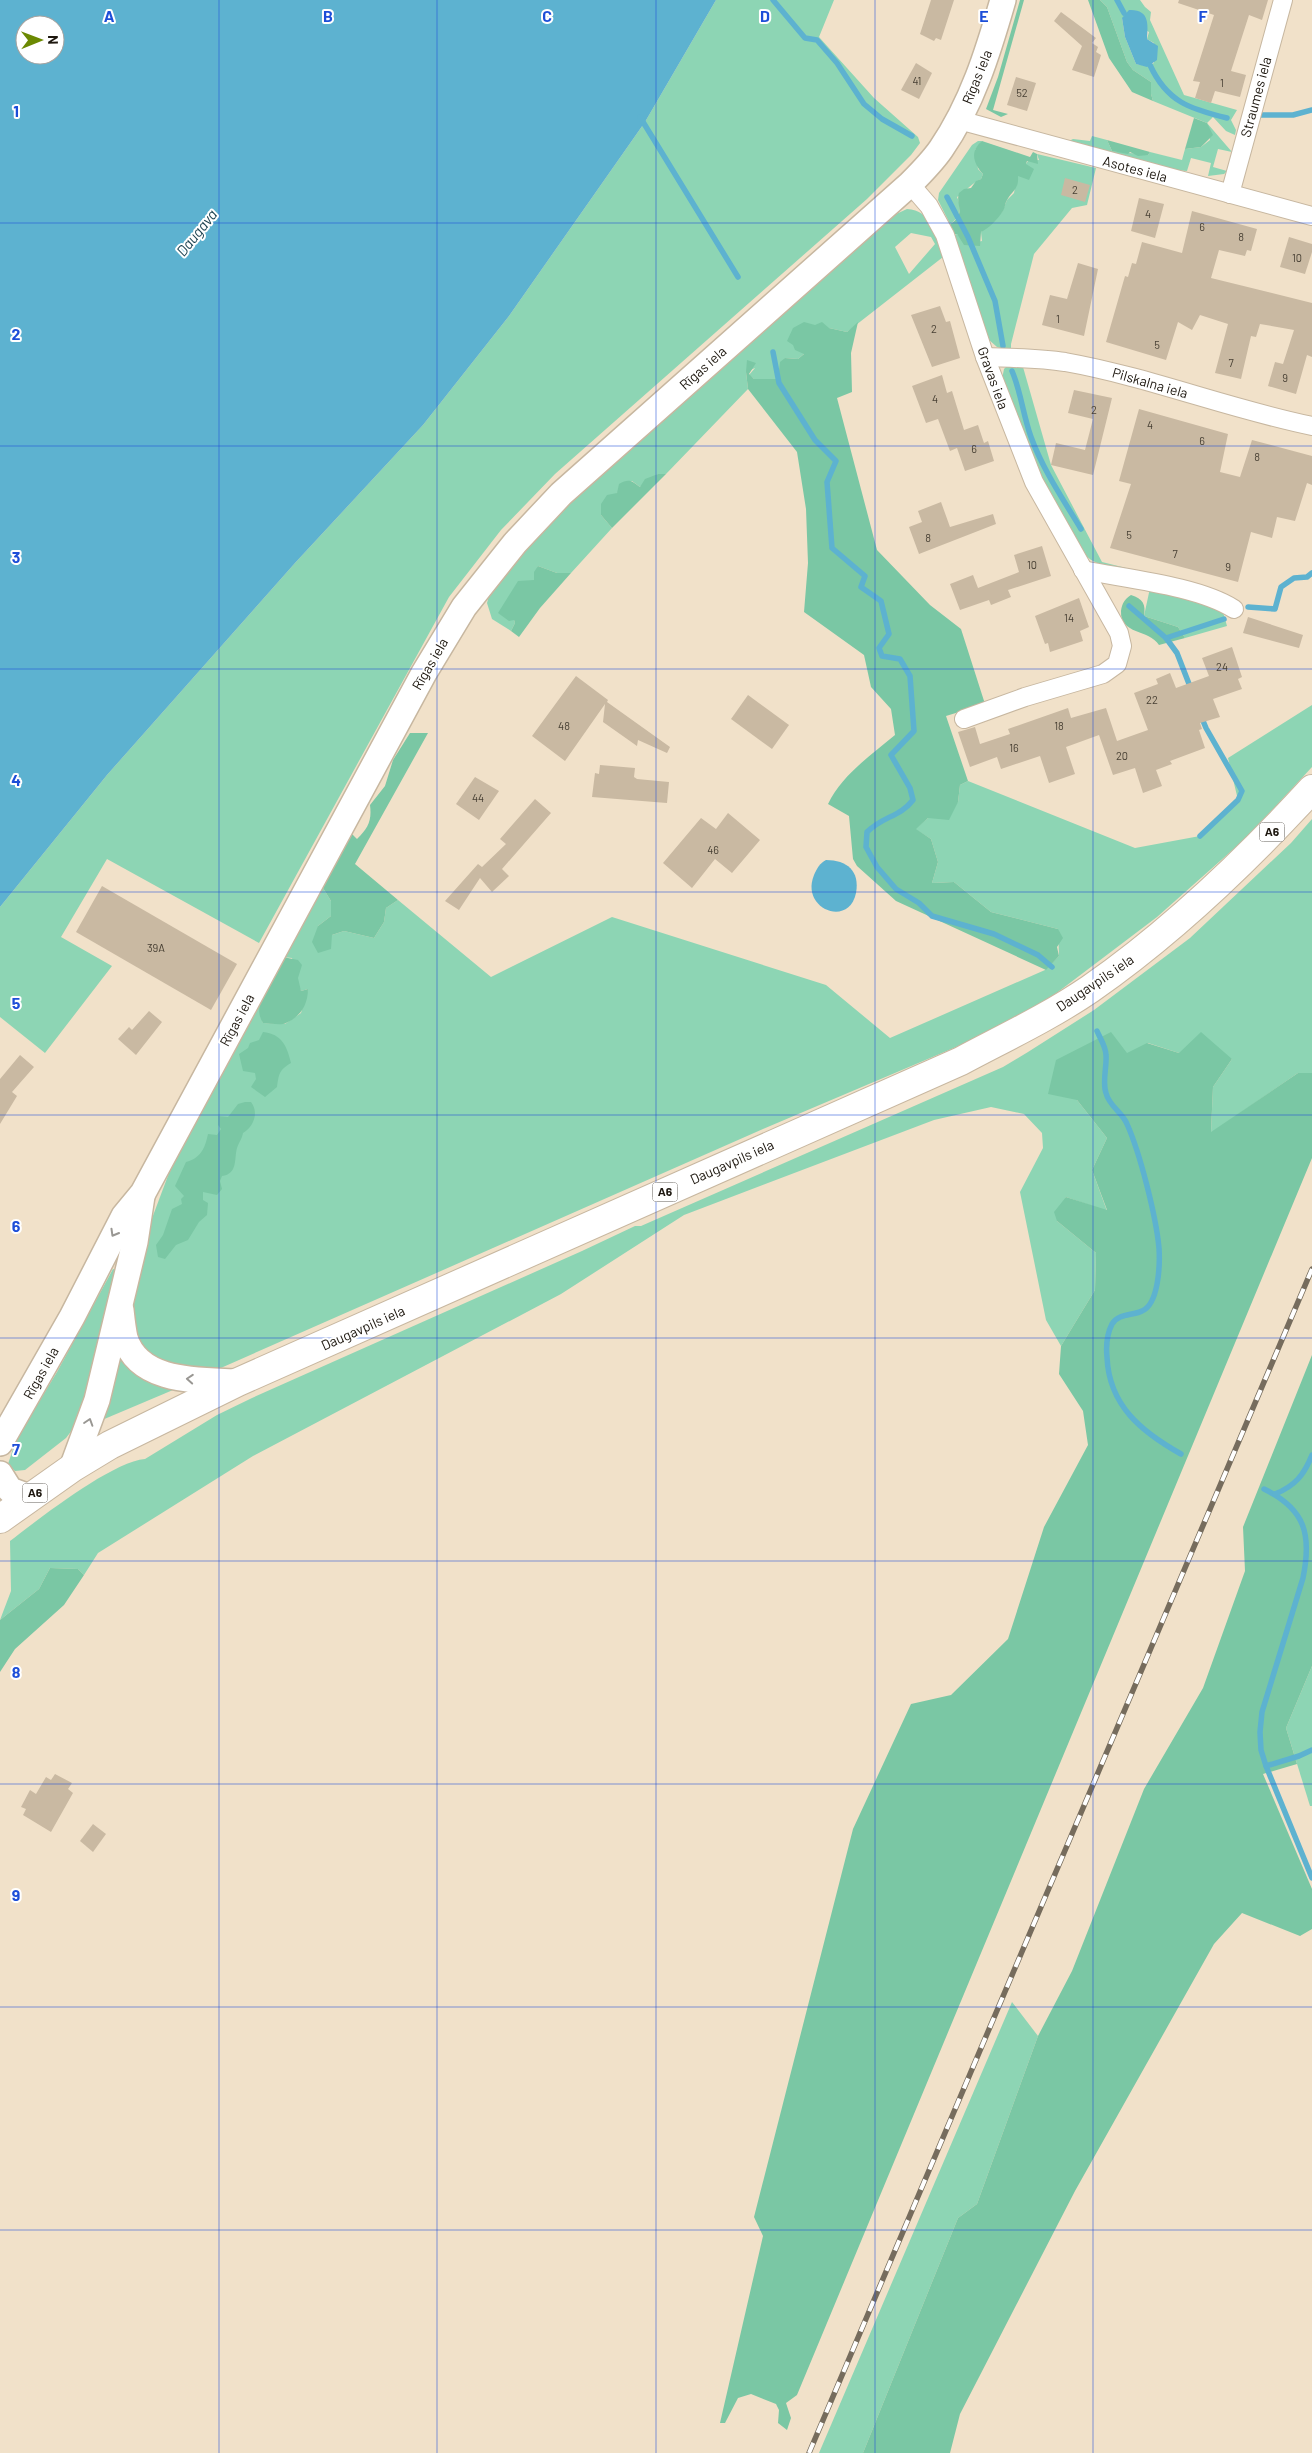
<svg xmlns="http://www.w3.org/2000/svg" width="1312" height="2453" font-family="Barlow,sans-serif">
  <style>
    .green { fill: #8dd5b4; fill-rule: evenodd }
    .forest { fill: #7ac7a4 }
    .water { fill: #5db2d0; fill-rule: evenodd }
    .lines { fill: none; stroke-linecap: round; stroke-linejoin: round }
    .stream { stroke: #5db2d0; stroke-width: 5.5 }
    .building { fill: #c9b9a2 }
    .street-casing { stroke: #c7b7a0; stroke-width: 20 }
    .secondary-casing { stroke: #c7b7a0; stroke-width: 28 }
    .highway-casing { stroke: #c7b7a0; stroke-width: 30 }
    .street { stroke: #fff; stroke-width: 18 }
    .secondary { stroke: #fff; stroke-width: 25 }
    .highway { stroke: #fff; stroke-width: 28 }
    .rail-casing { stroke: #766c5d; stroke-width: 5.5 }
    .rail { stroke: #fff; stroke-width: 4; stroke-dasharray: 11; stroke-linecap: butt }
    .oneway { stroke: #999793 }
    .grid { fill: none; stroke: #1d4ed8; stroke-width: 1; stroke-opacity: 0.55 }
    .labels { text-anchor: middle; stroke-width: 4; stroke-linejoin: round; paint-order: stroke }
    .number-label { font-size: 11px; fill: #484034 }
    .shield { fill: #fff; stroke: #615d57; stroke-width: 1 }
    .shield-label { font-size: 12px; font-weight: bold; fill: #1d170f }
    .street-label { font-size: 14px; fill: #1d170f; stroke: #fff }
    .water-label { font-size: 15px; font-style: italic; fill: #1d4351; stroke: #fff }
    .grid-label { font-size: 16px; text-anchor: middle; font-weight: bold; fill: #1d4ed8; stroke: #fff; stroke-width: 4; stroke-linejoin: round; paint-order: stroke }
  </style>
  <rect width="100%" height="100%" fill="#f1e1c9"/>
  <g class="green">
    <polygon points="716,0 834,0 819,37 874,98 918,137 920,143 911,155 867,199 555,474 501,530 449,597 259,943 107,859 61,937 112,966 45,1053 0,1017 0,907 107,775 295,563 423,425 509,316 645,122"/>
    <path d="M1100,0h40l5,7 6,5 -1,8 34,75 53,15 -6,10 5,10 -1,5 -9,-4 -13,-14 -6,6 25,29 -14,-3 -5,18 14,4 -3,3 -16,2 3,-13 -20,-5 -4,13 -13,-1 -105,-29 4,-2 17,2 2,-5 15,4 5,11 36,4 2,-3 32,8 3,-11 16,-2 9,-7 -3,-17 -54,-22 -2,-7v-12l-18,-12 -6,-8 -20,-55zM1122,18l27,14 -2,7 7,4v20l-7,3 -11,-2 -11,-27z"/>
    <path d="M978,141h4l-7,9 3,19 5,5 -2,5c-8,3 -16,13 -24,18 5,10 3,21 -7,27l-12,-24 1,-7 33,-48z"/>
    <polygon points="1037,154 1096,168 1087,205 1072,208 1034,254 1011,344 1011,351 997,347 988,339 950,236 957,234 968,244 982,241 981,232 1002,212 1007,200 1014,193 1017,176 1028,161 1039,160"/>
    <path d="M907,209c25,1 30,28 36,48l-96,75 -18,-4 -35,17 11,8 -7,6 -13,-1 -7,21h-24l-5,-4 6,-7 -9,4 2,17 -82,85h-8l-18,13 -8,-6 -15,12 -16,22 11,13 -41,45h-14l-19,-7 -4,14 -20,40 1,3 -4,8 -19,-12 -5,-16 2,-7 26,-37 69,-71 310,-273zM911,233l20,4 4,7 -26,30 -14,-27z"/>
    <path d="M1008,365l15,2 28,98 51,97 32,8 -1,2c-13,-3 -28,-4 -40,-11 -36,-21 -76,-141 -91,-182l2,-10z"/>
    <polygon points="1150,588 1201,599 1223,612 1227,626 1185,638 1178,627 1144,616"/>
    <path d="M1312,705v62l-66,71 -89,79 -107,81 -68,38 -219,93 -549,242 -65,-11 -20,-42 16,-81 33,-88 80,-146 5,20 22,1 16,-11 7,-24 -7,2c-5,-9 -6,-23 -9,-33l-9,-1 40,-74v5l8,13v15l-13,10 14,9 12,-4 30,7 10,-16 2,-14 12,-8 93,77 121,-60 214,68 64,53 155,-68 14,-14 -1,-27 -67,-17 -37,-30 -22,1 6,-21 -7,-23 -16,-10 13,-11 30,-16 2,-17 8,-4 167,67 65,-12 38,-36 -10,-42z"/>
    <path d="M1312,819v254h-14l-87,60 2,-46 19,-28 -53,-6 -31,-10 -71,57 30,38 -15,32 15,41 -41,-14 -9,24 39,32 -1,37 -34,56 -15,-26 -26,-128 23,-44 -1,-15 -18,-19 -33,-7 -57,13 -250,95 -123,79 -308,162 -155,97 -14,22 -6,-6 -28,-1 -11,21 -39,31 11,-29 -1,-50c29,-22 101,-79 135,-82l72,-44 35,-17 330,-147 53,-25h6l362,-159 25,-15 66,-42 96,-72 101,-95z"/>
    <polygon points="113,1269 117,1270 90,1386 79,1421 66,1438 25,1470 15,1471 8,1464 16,1440 57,1372"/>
    <polygon points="120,1347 176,1386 173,1390 102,1420"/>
    <polygon points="1312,1666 1312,1806 1310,1806 1286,1728"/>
    <polygon points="1012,2002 1038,2036 977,2204 958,2218 863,2453 819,2453"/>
  </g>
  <g class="forest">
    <polygon points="1020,0 1024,0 993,110 1008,114 1001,117 986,109 998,77"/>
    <polygon points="1088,0 1100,0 1107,7 1127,62 1133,70 1151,82 1151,94 1153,101 1132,92 1109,58"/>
    <polygon points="1194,118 1207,123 1213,135 1201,147 1185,149"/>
    <polygon points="1107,140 1150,152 1148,155 1138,156 1130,152 1128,154 1112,151"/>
    <path d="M982,141l48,16 3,-5 4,2 1,10 -11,-3 -1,3 8,5 -5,11 -11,-4c1,13 -5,14 -11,24 -2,3 -2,8 -4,11 -5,8 -15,18 -22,21l-1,14 -16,-1 -7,-11h-3l-4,-10c17,-10 5,-20 9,-31l5,-4 7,-1 5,-7 5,-2 2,-5c-9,-10 -14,-22 -1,-33z"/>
    <path d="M804,322l11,3 7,-3 7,6 18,4 11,-10 -7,31 1,39 -15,6 40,152 53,55 31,24 24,75 -39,12 22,65 -8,4 -2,17 -9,18 -21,-2 -12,11 15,10 7,23 -6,21 22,-1 37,30 67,17 5,9 -6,9 2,9 -13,14 -150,-69 -39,-35 -4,-7 -4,-43 -21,-12c14,-29 43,-49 67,-69l-4,-26 -20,-22 -7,-32 -60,-43 4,-49 -2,-54 -9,-57 -49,-63 -2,-17 1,-12 9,3 -7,11 5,5h24l2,-17 5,-4 13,1 6,-5 -9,-4 -2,-5 -6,-4 6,-13z"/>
    <path d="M658,474h8l-54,54 -11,-13v-11l6,-9 10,-2 2,-9c10,-6 13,-3 21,3l5,-8z"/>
    <polygon points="538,566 557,573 571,573 540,608 519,637 511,631 515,623 514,620 509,621 498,613 518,581 534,580 534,572"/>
    <path d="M1131,595c12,4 15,9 13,21l34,11 7,11 -26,7c-10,-16 -39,-10 -38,-34 1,-8 4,-12 10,-16z"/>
    <path d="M410,733h18l-73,131 43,36 -12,8 -2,14 -10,16 -30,-7 -12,4 -1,14 -13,4 -6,-11 6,-16 13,-10v-15l-8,-13v-5l28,-50 6,6c11,-11 15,-18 13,-34l15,-19 8,-26z"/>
    <path d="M283,957l15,3 4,5 -4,13 3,13 7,-2c0,16 -8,28 -22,34 -5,3 -17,0 -23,0 -13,-20 10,-47 20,-66z"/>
    <path d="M263,1032c19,2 24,14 28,31 -12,7 -12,11 -14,24l-12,10 -14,-10 5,-8 -1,-6 -12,-2 -4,-17 9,-6 2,-5 9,-3z"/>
    <polygon points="1111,1032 1127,1053 1147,1043 1179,1053 1201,1032 1232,1059 1213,1087 1211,1132 1298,1073 1312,1073 1312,1158 797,2395 786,2403 791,2418 787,2430 778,2423 779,2410 776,2404 751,2394 738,2398 725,2423 720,2423 763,2236 754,2217 853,1829 911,1704 951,1695 1008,1639 1044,1527 1088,1445 1083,1411 1059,1374 1061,1346 1095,1290 1096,1253 1057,1221 1054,1212 1066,1197 1107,1210 1092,1170 1107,1138 1077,1100 1048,1094 1056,1060"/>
    <path d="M245,1102h6c8,10 3,25 -8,31 -1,6 -4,9 -6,15 -3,11 1,26 -15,28l-2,5 2,8 -5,6 -14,-3v8l5,3 -1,12 -8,7 -11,18 -12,5 -11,14 -7,-2 -2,-12 7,-10 9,-26 10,-5 -1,-5 3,-3 -9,-10 11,-24c15,-4 19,-14 22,-28l9,1 4,-6 -3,-4v-9l10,1 10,-13z"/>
    <polygon points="1312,1355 1312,1666 1286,1728 1297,1764 1263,1774 1312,1889 1312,1929 1300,1936 1242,1913 1214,1944 1075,2191 960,2414 950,2453 863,2453 958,2218 977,2204 1038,2036 1072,1971 1144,1789 1203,1688 1245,1571 1243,1527"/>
    <polygon points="50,1568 78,1569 84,1575 64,1605 15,1649 0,1672 0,1620 39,1589"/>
  </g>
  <g class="water">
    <path d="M0,0h716l-71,122 -136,194 -86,109 -128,138 -188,212 -107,132zM25,25h30v30h-30z"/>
    <path d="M1129,10c21,-1 19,15 18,29l11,7 -1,14 -10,7 -11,-3 -11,-27 -3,-19z"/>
    <path d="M826,860c21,0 34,11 30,33 -7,35 -56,16 -42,-18 3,-7 6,-12 12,-15z"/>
  </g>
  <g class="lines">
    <g class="stream">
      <polyline points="773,0 805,38 817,40 837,63 864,104 882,119 912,136"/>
      <polyline points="1117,0 1124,13"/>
      <path d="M1150,65c17,37 40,44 77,53"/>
      <polyline points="1259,115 1293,115 1312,110"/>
      <polyline points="640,117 738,277"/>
      <polyline points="947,197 968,237 995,301 1003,346"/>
      <path d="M773,352l6,31 36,57 21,21 -9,21 5,66 33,28 -4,11 20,14 8,33 -10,14 3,8 18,3 10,17 4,55 -23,24 19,33 3,12c-13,17 -30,16 -46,32l-1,15 11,20 19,22 23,14 13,13 62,18 44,21 14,12"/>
      <path d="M1012,371c9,21 11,44 19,66 12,33 32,62 50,92"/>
      <polyline points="1129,606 1166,638 1224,619"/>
      <polyline points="1248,607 1275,609 1281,587 1294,578 1307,577 1312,573"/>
      <polyline points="1166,638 1177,653 1191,689"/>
      <polyline points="1200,836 1238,800 1242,791 1206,728 1201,716"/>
      <path d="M1097,1031c3,7 9,16 9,24 1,12 -4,27 0,38 3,13 16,19 21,31 13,29 29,92 32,124 1,16 0,56 -17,63 -10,5 -23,2 -30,13 -5,10 -6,23 -5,33 2,49 35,75 74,97"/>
      <path d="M1264,1489c41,20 48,45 39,89l-41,134 -2,20 1,18 5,16 46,112"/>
      <path d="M1275,1494c20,-8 29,-19 37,-39"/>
      <polyline points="1266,1766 1299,1756 1312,1750"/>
    </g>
  </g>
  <g class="building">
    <polygon points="931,0 954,0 941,40 936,38 934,41 920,34"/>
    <polygon points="1179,0 1268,0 1262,20 1249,15 1231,71 1246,75 1240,97 1215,91 1211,103 1195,98 1200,82 1193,81 1214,15 1178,3"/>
    <polygon points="1061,12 1096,38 1092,43 1098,47 1096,52 1101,55 1094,77 1072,70 1082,46 1054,21"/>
    <polygon points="916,63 932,73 919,99 901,90"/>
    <polygon points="1016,77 1036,83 1027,111 1007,105"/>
    <polygon points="1065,178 1090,185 1085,202 1061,195"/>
    <polygon points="1139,198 1164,204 1155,238 1131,231"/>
    <polygon points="1192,211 1257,229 1251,251 1247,250 1245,256 1219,250 1211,278 1312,303 1312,357 1307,355 1296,394 1268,386 1275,362 1283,364 1294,330 1260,324 1256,337 1251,336 1241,379 1215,373 1228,324 1200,315 1192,330 1178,322 1166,360 1106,342 1125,276 1128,277 1132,263 1136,264 1142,242 1182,253"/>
    <polygon points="1289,237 1312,244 1312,252 1305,274 1280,267"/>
    <polygon points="1078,263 1098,269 1084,336 1042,325 1050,295 1067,299"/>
    <polygon points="940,306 946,322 950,321 960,358 932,367 911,315"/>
    <polygon points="942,375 947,393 952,391 964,430 978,425 984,443 988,441 994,461 965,471 957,448 950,451 938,419 926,423 912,386"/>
    <polygon points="1074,390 1112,398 1093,475 1051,465 1056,443 1085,450 1093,419 1068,413"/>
    <polygon points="1139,409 1228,434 1220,472 1240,477 1252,440 1312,456 1312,485 1307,483 1295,521 1277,517 1272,538 1251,532 1238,582 1110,548 1131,484 1119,481"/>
    <polygon points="941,502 950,527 993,514 996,524 919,554 909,527 922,522 918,511"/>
    <polygon points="1042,546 1051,576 1008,590 1011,597 991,605 989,600 960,610 950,584 973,575 978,588 1019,572 1014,555"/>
    <polygon points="1079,598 1089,627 1080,631 1083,641 1050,652 1048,643 1045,644 1035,616"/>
    <polygon points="1248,617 1303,635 1299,648 1243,633"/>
    <polygon points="1232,647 1242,677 1238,679 1242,689 1213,699 1220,717 1200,723 1202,729 1199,730 1205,748 1170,761 1172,764 1156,770 1162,786 1143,793 1135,768 1113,775 1099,735 1066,747 1075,774 1049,783 1040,756 1001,769 997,757 970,767 958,732 975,727 980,744 1010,734 1008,729 1068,708 1071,718 1106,708 1117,741 1148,730 1134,693 1158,684 1156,679 1170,673 1176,688 1209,676 1202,658"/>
    <polygon points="576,676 608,700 607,702 670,747 667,753 638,740 637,746 603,722 605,704 565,761 532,736"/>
    <polygon points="748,695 789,725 772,749 731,719"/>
    <polygon points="600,765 635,768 634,777 637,779 669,782 667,803 592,797 595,773 599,774"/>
    <polygon points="475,777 499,791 479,820 456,804"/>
    <polygon points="535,799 551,813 502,869 509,876 492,892 480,878 459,910 445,901 478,864 482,867 506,844 500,839"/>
    <polygon points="728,813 760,840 732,873 715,859 692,888 663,863 701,818 716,829"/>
    <polygon points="102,886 237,964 211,1010 76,932"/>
    <polygon points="149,1011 162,1022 136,1055 118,1039 129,1027 132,1030"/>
    <polygon points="20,1055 34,1067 12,1092 17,1096 0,1124 0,1079"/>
    <polygon points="55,1774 72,1783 68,1789 73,1793 51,1832 23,1815 26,1809 21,1807 30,1790 36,1794 46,1777 51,1780"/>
    <polygon points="93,1824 106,1834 93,1852 80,1841"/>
  </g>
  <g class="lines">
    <defs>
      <g id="street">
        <polyline points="959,120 1312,216"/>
        <polyline points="910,184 929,206 945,235 985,357 1034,482 1119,633 1122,646 1117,664 1103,674 1025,697 964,719"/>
        <polyline points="1230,194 1283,0"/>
        <path d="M985,357c27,1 54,1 80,5 84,15 164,47 247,64"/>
        <path d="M1083,570c44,9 115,16 151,39"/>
      </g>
      <g id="secondary">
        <path d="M121,1310c1,9 2,19 4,28 14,46 76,42 113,44"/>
        <path d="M0,1443l72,-126 52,-101 19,-23 281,-520 40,-66 51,-64 46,-49 349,-310c11,-11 22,-22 31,-35 31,-45 47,-97 62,-149"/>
        <polyline points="72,1468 97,1400 135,1242 142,1196"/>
        <polyline points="0,1474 10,1490 29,1497"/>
      </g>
      <path id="highway" d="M0,1519l72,-51 38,-23 128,-63 723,-321c43,-23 88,-44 129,-72 82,-57 154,-126 222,-200"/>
    </defs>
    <use href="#street" class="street-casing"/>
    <use href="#secondary" class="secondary-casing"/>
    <use href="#highway" class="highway-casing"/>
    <use href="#street" class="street"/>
    <use href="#secondary" class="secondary"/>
    <use href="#highway" class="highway"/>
    <defs>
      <polyline id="rail" points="809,2453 1312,1269"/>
    </defs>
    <use href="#rail" class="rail-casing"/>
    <use href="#rail" class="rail"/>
  </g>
  <defs><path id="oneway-chevron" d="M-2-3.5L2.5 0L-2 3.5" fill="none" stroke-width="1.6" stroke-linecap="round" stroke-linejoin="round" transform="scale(1.25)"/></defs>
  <g class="oneway">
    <use href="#oneway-chevron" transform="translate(114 1233) rotate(120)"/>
    <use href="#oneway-chevron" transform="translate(190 1379) rotate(-176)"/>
    <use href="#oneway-chevron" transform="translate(89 1422) rotate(-72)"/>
  </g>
  <path class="grid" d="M219,0v2453M437,0v2453M656,0v2453M875,0v2453M1093,0v2453M0,223h1312M0,446h1312M0,669h1312M0,892h1312M0,1115h1312M0,1338h1312M0,1561h1312M0,1784h1312M0,2007h1312M0,2230h1312"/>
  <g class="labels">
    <g class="number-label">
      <text x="917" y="85">41</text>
      <text x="1222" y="87">1</text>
      <text x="1022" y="97">52</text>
      <text x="1075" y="194">2</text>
      <text x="1148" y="218">4</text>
      <text x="1202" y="231">6</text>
      <text x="1241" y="241">8</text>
      <text x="1297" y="262">10</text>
      <text x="1058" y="323">1</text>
      <text x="934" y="333">2</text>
      <text x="1157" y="349">5</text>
      <text x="1231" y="367">7</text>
      <text x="1285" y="382">9</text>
      <text x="935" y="403">4</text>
      <text x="1094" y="414">2</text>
      <text x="1150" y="429">4</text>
      <text x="1202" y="445">6</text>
      <text x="974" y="453">6</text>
      <text x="1257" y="461">8</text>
      <text x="1129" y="539">5</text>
      <text x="928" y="542">8</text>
      <text x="1175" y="558">7</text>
      <text x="1032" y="569">10</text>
      <text x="1228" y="571">9</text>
      <text x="1069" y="622">14</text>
      <text x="1222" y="671">24</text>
      <text x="1152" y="704">22</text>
      <text x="564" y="730">48</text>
      <text x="1059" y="730">18</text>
      <text x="1014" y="752">16</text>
      <text x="1122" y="760">20</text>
      <text x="478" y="802">44</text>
      <text x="713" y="854">46</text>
      <text x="156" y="952">39A</text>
    </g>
    <g class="shield">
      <rect x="1259.5" y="822.5" width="25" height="19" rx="4"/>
      <rect x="652.5" y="1182.5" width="25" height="19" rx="4"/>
      <rect x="22.5" y="1483.5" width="25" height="19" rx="4"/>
    </g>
    <g class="shield-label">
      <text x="1272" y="836">A6</text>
      <text x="665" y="1196">A6</text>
      <text x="35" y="1497">A6</text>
    </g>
    <g class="street-label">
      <text transform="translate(977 77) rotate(-68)" y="5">Rīgas iela</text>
      <text transform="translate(1256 97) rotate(-75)" y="5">Straumes iela</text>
      <text transform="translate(1135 169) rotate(15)" y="5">Asotes iela</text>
      <text transform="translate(703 368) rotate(-42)" y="5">Rīgas iela</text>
      <text transform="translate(993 378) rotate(70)" y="5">Gravas iela</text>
      <text transform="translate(1150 383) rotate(16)" y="5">Pilskalna iela</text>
      <text transform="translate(430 664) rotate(-60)" y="5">Rīgas iela</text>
      <text transform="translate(1095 983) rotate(-34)" y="5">Daugavpils iela</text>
      <text transform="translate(237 1020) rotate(-62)" y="5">Rīgas iela</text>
      <text transform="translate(732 1162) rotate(-24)" y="5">Daugavpils iela</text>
      <text transform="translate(363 1328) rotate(-24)" y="5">Daugavpils iela</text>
      <text transform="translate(41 1373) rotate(-61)" y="5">Rīgas iela</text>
    </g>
    <g class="water-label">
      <text transform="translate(197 233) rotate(-51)" y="5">Daugava</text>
    </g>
  </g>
  <g class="grid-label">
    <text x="109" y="22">A</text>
    <text x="328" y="22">B</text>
    <text x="547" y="22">C</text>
    <text x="765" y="22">D</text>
    <text x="984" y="22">E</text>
    <text x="1203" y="22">F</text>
    <text x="16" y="117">1</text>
    <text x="16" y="340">2</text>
    <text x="16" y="563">3</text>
    <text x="16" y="786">4</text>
    <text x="16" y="1009">5</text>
    <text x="16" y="1232">6</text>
    <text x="16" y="1455">7</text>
    <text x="16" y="1678">8</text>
    <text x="16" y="1901">9</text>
  </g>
  <g transform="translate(40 40) rotate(89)"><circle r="24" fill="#ffffff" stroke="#a5a29f"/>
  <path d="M0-4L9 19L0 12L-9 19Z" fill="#6b8902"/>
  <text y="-8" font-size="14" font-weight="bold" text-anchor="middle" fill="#1d170f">N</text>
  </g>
</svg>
